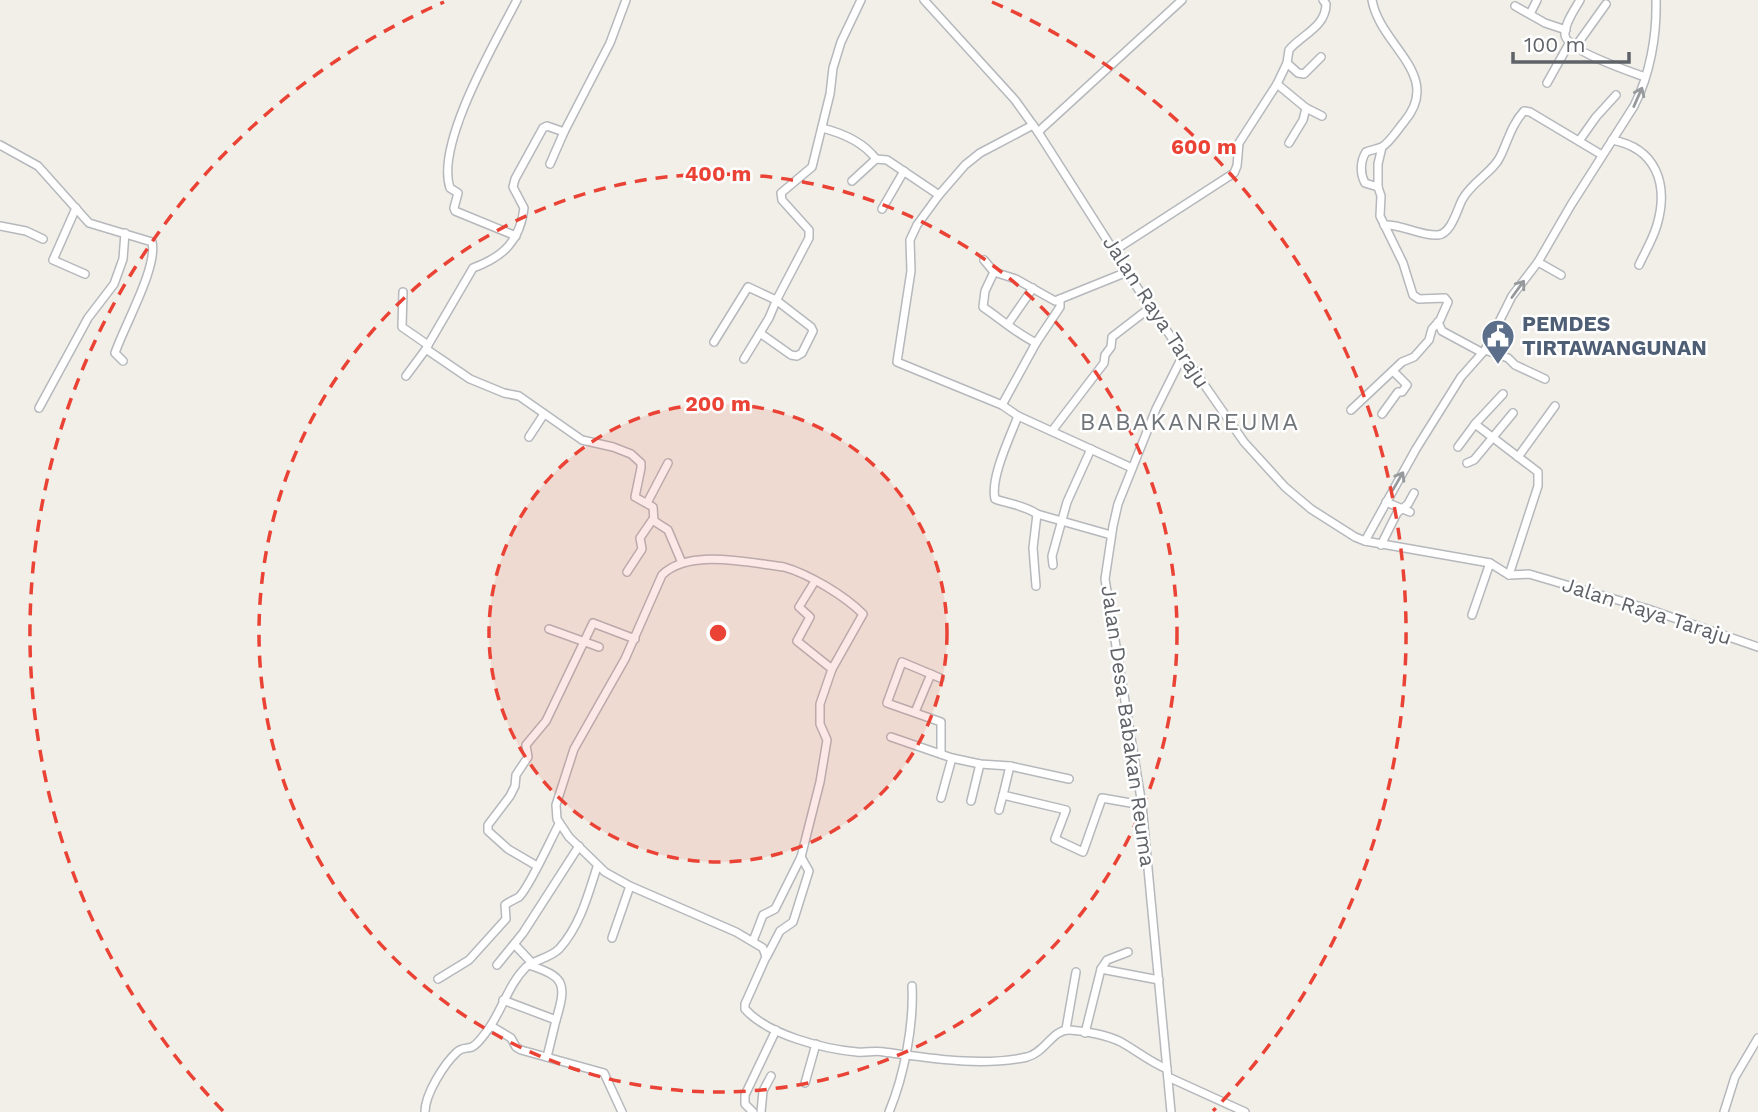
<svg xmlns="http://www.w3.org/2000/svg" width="1758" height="1112" font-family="'Work Sans',sans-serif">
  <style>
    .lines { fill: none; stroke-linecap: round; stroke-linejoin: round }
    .street-casing { stroke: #b5b8bc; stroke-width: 10 }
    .street { stroke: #fff; stroke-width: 7 }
    .oneway { stroke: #979a9d }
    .ring { fill: none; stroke: #ea4335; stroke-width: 3.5; stroke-dasharray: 12 9 }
    .labels { text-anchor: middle; stroke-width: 5; stroke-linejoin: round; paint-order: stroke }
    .street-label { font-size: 21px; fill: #5f6368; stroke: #fff }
    .service-label { font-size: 21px; font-weight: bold; fill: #4e5e75; stroke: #fff; text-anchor: start }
    .quarter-label { font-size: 24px; letter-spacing: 2px; fill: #70757a; stroke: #fff }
    .centre { fill: #ea4335; stroke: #fff; stroke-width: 3.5 }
    .ring-label { font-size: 21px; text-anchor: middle; font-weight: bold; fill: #ea4335; stroke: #fff; stroke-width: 5; stroke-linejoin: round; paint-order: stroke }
  </style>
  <rect width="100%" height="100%" fill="#f1efe8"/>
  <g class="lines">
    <defs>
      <g id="street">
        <polyline points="924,0 1015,100 1038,132 1142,295 1244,442 1285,487 1311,509 1355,537 1365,541 1490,563 1509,575 1529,574 1648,609 1758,647"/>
        <path d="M1580,0c-5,9 -16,24 -15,35 1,15 66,37 80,42"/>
        <polyline points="1515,6 1545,23 1566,30"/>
        <polyline points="1530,14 1537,0"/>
        <polyline points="1576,46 1606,4"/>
        <polyline points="1287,63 1298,73 1304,74 1321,57"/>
        <polyline points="1547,83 1570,42"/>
        <polyline points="1277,84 1306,108 1322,116"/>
        <polyline points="1033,125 980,153 965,165 939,195 917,225 910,240 911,271 897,362 1002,405 1018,416 1132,468"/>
        <path d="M822,128c20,5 42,15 54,31"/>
        <polyline points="1038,132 1182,0"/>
        <path d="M1612,140c44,8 57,44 45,85 -4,14 -12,27 -18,40"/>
        <polyline points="1579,141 1596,117 1616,95"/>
        <polyline points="1289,143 1303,120 1306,108"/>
        <path d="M0,145l38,21 51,57 63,19c6,25 -28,84 -37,111l8,8"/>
        <polyline points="550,164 564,132"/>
        <polyline points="852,181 876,159 887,160 939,195"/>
        <polyline points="1378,187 1378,164 1382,147"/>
        <polyline points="76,208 53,260 85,274"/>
        <polyline points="882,209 904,171"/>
        <path d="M1384,225c19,-1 35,11 54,10 13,-1 19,-25 24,-35 10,-19 32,-28 39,-45 7,-15 11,-31 23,-44l6,1 72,43"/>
        <polyline points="0,226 26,231 43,239"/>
        <path d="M516,236l-61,-25 -1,-3 4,-15 -8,-5c-15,-44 46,-147 67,-188"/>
        <path d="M1115,250l119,-77 3,-7 2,-23 38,-59 10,-21 2,-13c12,-15 37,-23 37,-46l-3,-4"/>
        <polyline points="984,260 994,272 1016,279 1055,301 1127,272"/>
        <polyline points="1538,262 1561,275"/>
        <path d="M994,272l-9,19 -2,16c19,13 33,26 53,36"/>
        <path d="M403,292l-1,35 26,18 45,-77c30,-11 47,-27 51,-60l-11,-21 2,-8 28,-51 4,-2 17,6 46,-89 16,-43"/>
        <polyline points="1438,322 1442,331 1481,352"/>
        <polyline points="1008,324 1033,288"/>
        <polyline points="714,342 748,287 776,300 811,327 813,331 802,353 797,356 791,355 760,333"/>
        <polyline points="428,345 426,349 470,379 504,393 519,396 582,440 613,447 631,454 641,463 641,468 635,497 653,507 654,521 668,530 682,563"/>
        <polyline points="1485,350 1508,358 1515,365 1545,379"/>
        <polyline points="744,359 769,318 777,299 809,238 809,230 782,200 781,193 812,167 830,94 833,68 841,42 861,0"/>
        <polyline points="406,376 426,349"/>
        <polyline points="1503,394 1475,424 1538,472 1538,486 1509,575"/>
        <polyline points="1002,405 1036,343 1060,307 1060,299"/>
        <polyline points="39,408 88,318 114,284 123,259 125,233"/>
        <path d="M1351,410l51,-48 12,-5 15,-17 3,-11 8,-9 8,-18 -3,-4 -26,1 -6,-4 -10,-32 -23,-47 1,-20 -3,-9 -13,-4c-5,-9 -5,-22 1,-31 5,-2 11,-3 16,-5 8,-5 16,-18 22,-25 40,-47 -24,-76 -32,-122"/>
        <polyline points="1382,414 1398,392 1402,392 1407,385 1393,371"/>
        <path d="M1018,416c-8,21 -28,62 -23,83 14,5 29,6 42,15"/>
        <polyline points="1052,431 1104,363 1105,355 1111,347 1112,337 1151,307"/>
        <polyline points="529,437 544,414"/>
        <polyline points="1458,447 1475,424"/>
        <polyline points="1518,457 1555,406"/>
        <polyline points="1467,463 1474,460 1513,413"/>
        <polyline points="1386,502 1410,512"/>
        <polyline points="647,503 668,463"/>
        <path d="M1365,541l51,-92 45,-72 24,-27 27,-54 26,-34 33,-57 63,-99c16,-31 23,-71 22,-106"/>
        <polyline points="1381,545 1397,513 1408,504 1414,493"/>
        <polyline points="1053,565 1052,556 1067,502 1091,449"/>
        <polyline points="627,572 642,549 640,538 653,519"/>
        <polyline points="1036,586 1033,548 1037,514 1111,535"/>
        <polyline points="1472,615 1490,563"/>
        <polyline points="549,629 599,647"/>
        <path d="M832,669l31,-55c-18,-18 -54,-40 -79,-47 -34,-4 -95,-19 -122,8l-37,84 -51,90 -18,56 1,14 12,18 36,35 25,14 106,46 27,16 3,9 -21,47v5c23,26 79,40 112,43 9,1 18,-2 27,0 46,6 97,15 143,5 19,-5 25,-28 43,-27 15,1 37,5 51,12 16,9 29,20 46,27"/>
        <polyline points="940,678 902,662 887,703 941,722 941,754"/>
        <polyline points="915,712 931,674"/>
        <polyline points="891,737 952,758 980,764 1010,766 1003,795 1066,810 1055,839 1083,852 1102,798 1142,805"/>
        <polyline points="1010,766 1069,779"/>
        <polyline points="941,798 952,758"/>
        <polyline points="971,801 980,764"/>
        <polyline points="999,810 1003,795"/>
        <polyline points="537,866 508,849 488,831 488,825 510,796 515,786 516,775 528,757 526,745 546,721 593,623 635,639"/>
        <polyline points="612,938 630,886"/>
        <polyline points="753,941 763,915 775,909 801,857 820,782 827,740 820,724 820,704 832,669 797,641 810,617 799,607 815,581"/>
        <polyline points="515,945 532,963"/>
        <polyline points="767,956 780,931 793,922 809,871 801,857"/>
        <polyline points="497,965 523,933 579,846"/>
        <polyline points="1101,969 1159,980"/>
        <path d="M438,979l31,-19 37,-41 -1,-14c5,-4 9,-5 14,-8 10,-9 32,-58 40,-73"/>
        <path d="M503,1000l53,20c11,-37 9,-43 -27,-55"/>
        <polyline points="491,1026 511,1038 516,1047 521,1050 604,1073 622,1112"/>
        <polyline points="1066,1029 1076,972"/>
        <polyline points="1085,1033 1101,969 1107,960 1128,952"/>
        <polyline points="547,1057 556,1020"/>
        <polyline points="1168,1077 1245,1112"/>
        <polyline points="805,1083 816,1044"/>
        <path d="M425,1112c0,-18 19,-48 32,-60 5,-5 10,-3 15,-5 6,-3 11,-11 15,-16 15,-20 21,-46 39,-64 10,-8 24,-9 33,-18 21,-23 29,-54 38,-82"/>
        <polyline points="753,1112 745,1104 745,1095 776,1030"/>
        <polyline points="761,1112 763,1091 771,1076"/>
        <path d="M889,1112c15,-36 25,-87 23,-126"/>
        <polyline points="1171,1112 1142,805 1105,579 1113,526 1118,504 1156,409 1183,355"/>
        <polyline points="1724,1112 1735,1077 1758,1038"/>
      </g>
    </defs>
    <use href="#street" class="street-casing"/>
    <use href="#street" class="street"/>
  </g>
  <defs><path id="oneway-shaft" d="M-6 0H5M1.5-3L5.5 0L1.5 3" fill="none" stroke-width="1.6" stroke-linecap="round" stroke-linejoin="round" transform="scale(1.75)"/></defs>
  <g class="oneway">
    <use href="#oneway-shaft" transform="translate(1638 97) rotate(-66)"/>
    <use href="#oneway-shaft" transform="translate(1518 289) rotate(-54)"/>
    <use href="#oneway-shaft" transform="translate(1398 481) rotate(-60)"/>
  </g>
  <circle cx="718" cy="633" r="229" fill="#ea4335" fill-opacity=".12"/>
  <g class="ring">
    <circle cx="718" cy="633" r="229"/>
    <circle cx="718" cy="633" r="459"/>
    <path d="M223 1111A688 688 0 0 1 444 2M992 2A688 688 0 0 1 1213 1111"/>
  </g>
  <defs>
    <symbol id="civic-pin" viewBox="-11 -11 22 30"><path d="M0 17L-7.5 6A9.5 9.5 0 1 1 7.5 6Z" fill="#5c6f8a" stroke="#fff"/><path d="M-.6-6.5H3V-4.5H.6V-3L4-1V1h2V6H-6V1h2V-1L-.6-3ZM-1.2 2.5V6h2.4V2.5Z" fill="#fff"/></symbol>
  </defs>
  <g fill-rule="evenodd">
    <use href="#civic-pin" x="1479" y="317" width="38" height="52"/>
  </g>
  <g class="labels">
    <g class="street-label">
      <text transform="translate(1156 312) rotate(57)" y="7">Jalan Raya Taraju</text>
      <text transform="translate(1647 611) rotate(18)" y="7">Jalan Raya Taraju</text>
      <text transform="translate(1128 726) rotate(82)" y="7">Jalan Desa Babakan Reuma</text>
    </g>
    <g class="service-label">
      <text x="1522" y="331">PEMDES<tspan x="1522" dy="24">TIRTAWANGUNAN</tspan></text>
    </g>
    <g class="quarter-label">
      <text x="1190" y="430">BABAKANREUMA</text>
    </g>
  </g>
  <circle cx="718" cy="633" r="10" class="centre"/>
  <g class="ring-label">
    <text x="1204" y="154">600 m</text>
    <text x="718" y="181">400 m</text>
    <text x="718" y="411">200 m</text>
  </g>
  <path d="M1513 52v10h116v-10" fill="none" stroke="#5f6368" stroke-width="3.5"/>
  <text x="1524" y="52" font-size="21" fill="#5f6368" stroke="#ffffff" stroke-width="5" paint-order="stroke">100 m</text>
</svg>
